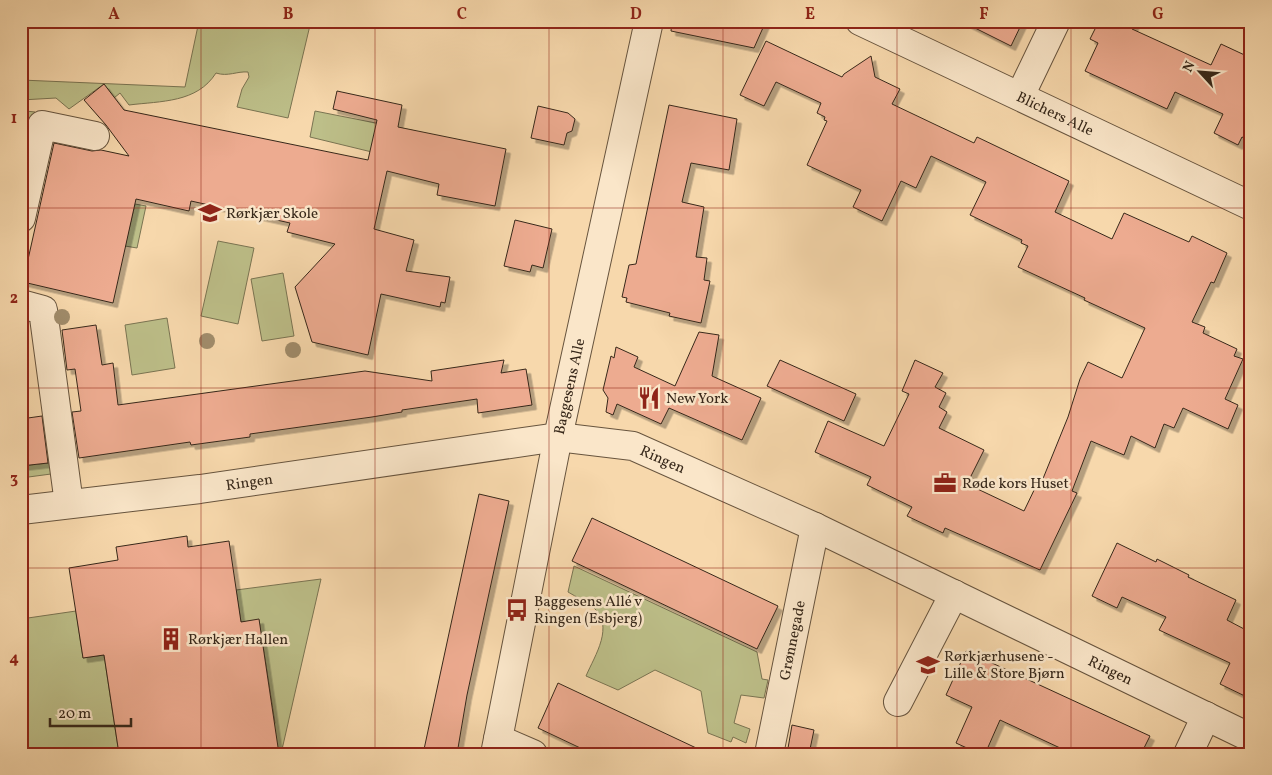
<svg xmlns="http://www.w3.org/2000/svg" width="1272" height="775" font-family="Vollkorn,serif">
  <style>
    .green { fill: #bdbf89; stroke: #7a7452 }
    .building { fill: #edab90; stroke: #37281a; filter: url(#shadow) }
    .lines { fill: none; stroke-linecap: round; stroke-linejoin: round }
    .minor-casing { stroke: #67543e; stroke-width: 30 }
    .minor { stroke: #fae6c9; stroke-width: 28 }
    .tree { fill: #a08c6b }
    .grid { fill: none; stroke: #8f2418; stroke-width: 1; stroke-opacity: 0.55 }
    .labels { text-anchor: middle; stroke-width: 5; stroke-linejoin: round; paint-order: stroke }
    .street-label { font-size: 15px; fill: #37281a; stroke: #fae6c9 }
    .poi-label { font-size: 15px; fill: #37281a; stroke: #fae6c9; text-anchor: start }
    .neatline { fill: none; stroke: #8f2418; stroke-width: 2 }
    .grid-label { font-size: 16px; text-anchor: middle; font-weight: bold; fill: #8f2418 }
  </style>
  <defs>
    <filter id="shadow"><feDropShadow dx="4.5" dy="4.5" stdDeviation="0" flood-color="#0004"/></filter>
  </defs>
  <rect width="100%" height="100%" fill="#f7d8ac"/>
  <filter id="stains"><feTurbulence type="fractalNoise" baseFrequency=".004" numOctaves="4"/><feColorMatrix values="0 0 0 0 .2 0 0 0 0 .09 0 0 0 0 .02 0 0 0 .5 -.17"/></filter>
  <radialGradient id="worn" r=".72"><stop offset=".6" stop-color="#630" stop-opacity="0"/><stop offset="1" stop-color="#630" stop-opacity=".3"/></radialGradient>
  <g class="green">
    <path d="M199,21h112l-23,97 -51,-11 5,-18 7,-12 -1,-5c-11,-1 -20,5 -32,1 -19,30 -55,28 -87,32l-9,-12 -6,5 -10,-14 -35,25 -13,-11 -35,2v-20l164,7z"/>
    <polygon points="26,111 35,112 24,164 21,164 21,123"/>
    <polygon points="315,111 416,131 409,161 310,137"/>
    <polygon points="135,204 146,206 137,248 125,246"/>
    <polygon points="218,241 254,248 238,324 201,316"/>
    <polygon points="283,273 294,336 262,341 251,279"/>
    <polygon points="167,318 175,368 132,375 125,325"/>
    <polygon points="49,463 51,474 21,478 21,466"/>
    <path d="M574,566l183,86 5,27 6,1 -4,18 -23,-3 -7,28 16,6 -4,14 -13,-6 -2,5 -23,-9 -7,-42 -46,-21 -37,20 -32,-14c9,-21 29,-50 7,-69 -7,-6 -17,-10 -25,-15z"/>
    <polygon points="321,579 281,754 256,754 275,723 259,620 241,622 236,590"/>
    <polygon points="76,611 83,658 104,655 119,754 21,754 21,619"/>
  </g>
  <g class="building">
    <polygon points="672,21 766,21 754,48 671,31"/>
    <polygon points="961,21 1023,21 1011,46"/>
    <polygon points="1099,21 1136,21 1132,29 1211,65 1221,44 1251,58 1251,141 1242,137 1238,145 1214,133 1223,114 1175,92 1167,109 1085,71 1098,43 1090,39"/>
    <polygon points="766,41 842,77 844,74 871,56 875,77 900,89 892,104 974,143 977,137 1069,181 1055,212 1112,239 1124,213 1189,242 1192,236 1227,253 1214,283 1211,282 1192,322 1205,327 1203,333 1237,349 1234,356 1243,359 1225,399 1238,405 1228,429 1183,408 1174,428 1164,424 1155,448 1131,436 1124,455 1091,441 1072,491 1077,493 1040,570 945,528 943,533 907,516 912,507 867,485 871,477 815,452 828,421 884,446 909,394 902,391 915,360 943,373 935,387 946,393 939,407 947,412 939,428 984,450 967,484 1024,511 1037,484 1040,486 1068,417 1080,379 1088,362 1122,378 1145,328 1084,300 1085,298 1018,267 1028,246 1021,243 1022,240 970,215 986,182 931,156 916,188 901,181 882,221 853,207 861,190 807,165 827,121 824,120 825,117 817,113 821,103 776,82 764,106 740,95"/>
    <polygon points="104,84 124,110 368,160 377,120 333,109 337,91 402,105 398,127 506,149 495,206 437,195 439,184 387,171 374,229 414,240 406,271 450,277 445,303 441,302 440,307 381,294 368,355 312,342 295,287 335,244 287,232 290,223 191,201 189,211 136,199 113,303 23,282 54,143 92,151 101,150 129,156 106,125 84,100"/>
    <polygon points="669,105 737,119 729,170 691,163 682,202 704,207 696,257 707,258 704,280 710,281 701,323 669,316 670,313 626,302 627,298 622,297 629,265 636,264"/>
    <polygon points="538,106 568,113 575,119 572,131 567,133 564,145 531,138"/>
    <polygon points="515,220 552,229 543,268 532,265 530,272 504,266"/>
    <polygon points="96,325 102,365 113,363 118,405 365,371 432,381 431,371 504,360 501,373 526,369 532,405 478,413 477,399 402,410 402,412 372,417 250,434 250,437 191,445 190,442 79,458 72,412 81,411 75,369 67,370 62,330"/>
    <polygon points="699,332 719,335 712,376 761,398 742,440 669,408 661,424 617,404 613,415 606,412 608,398 603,390 611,356 614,358 616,347 638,357 634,367 675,386"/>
    <polygon points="780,360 856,394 844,421 767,386"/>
    <polygon points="42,416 48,463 21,466 21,419"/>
    <polygon points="479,494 509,501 467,695 457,754 423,754"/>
    <polygon points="592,518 778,606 757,649 572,561"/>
    <polygon points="187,536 188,547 229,541 241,622 259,619 279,754 119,754 104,655 83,658 69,568 118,560 116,547"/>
    <polygon points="1117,543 1156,562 1157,559 1189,575 1188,577 1236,600 1227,620 1246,630 1251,620 1251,699 1220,684 1230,663 1159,630 1166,617 1122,597 1117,608 1092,596"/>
    <polygon points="966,651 1150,736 1141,754 1073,754 1000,720 985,754 980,754 956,743 972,707 946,695"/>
    <polygon points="558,683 709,754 593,754 538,728"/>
    <polygon points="792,725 814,730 809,754 787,754"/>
  </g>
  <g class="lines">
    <defs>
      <g id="minor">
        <path id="s1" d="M860,21l391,185"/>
        <polyline points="1020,96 1056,21"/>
        <polyline points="21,218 42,125 95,136"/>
        <polyline points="21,304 43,310 69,504"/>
        <path id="s2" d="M21,510l179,-21 358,-52 75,9 182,81 436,211"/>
        <polyline points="898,702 954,594"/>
        <polyline points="498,739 533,754"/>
        <path id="s3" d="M495,754l63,-317 91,-416"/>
        <path id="s4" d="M769,754l46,-227"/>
        <polyline points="1188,754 1206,716"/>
      </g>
    </defs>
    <use href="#minor" class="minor-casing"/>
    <use href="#minor" class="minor"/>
  </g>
  <g class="tree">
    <circle cx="62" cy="317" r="8"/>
    <circle cx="207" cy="341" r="8"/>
    <circle cx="293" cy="350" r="8"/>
  </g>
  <path class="grid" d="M201,21v733M375,21v733M549,21v733M723,21v733M897,21v733M1071,21v733M21,208h1230M21,388h1230M21,568h1230"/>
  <defs>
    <symbol id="school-bare" viewBox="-9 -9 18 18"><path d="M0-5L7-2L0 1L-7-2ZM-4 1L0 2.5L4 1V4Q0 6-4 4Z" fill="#8f2418" stroke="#fae6c9" stroke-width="2.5" paint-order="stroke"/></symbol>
    <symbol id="restaurant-bare" viewBox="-9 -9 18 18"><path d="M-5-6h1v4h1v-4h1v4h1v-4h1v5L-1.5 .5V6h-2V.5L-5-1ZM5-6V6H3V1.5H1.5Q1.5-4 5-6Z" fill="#8f2418" stroke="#fae6c9" stroke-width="2.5" paint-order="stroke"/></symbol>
    <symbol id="office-bare" viewBox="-9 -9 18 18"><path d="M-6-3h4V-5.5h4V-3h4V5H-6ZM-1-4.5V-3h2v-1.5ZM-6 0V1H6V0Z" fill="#8f2418" stroke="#fae6c9" stroke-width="2.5" paint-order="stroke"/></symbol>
    <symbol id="bus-bare" viewBox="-9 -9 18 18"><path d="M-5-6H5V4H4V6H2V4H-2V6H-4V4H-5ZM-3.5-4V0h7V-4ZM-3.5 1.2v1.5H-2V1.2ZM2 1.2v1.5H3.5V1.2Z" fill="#8f2418" stroke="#fae6c9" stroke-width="2.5" paint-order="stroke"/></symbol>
    <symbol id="building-bare" viewBox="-9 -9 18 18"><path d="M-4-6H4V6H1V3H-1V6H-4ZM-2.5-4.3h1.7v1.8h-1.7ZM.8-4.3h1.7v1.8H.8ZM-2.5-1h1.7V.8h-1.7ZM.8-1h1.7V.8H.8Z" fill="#8f2418" stroke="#fae6c9" stroke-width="2.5" paint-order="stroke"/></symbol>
  </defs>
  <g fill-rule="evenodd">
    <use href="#school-bare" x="194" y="197" width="32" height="32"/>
    <use href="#restaurant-bare" x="633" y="382" width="32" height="32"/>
    <use href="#office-bare" x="929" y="467" width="32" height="32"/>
    <use href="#bus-bare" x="501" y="594" width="32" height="32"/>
    <use href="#building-bare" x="155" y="623" width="32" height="32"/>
    <use href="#school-bare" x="912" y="649" width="32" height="32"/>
  </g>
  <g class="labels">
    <g class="street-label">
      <text dy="5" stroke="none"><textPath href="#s1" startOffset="216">Blichers Alle</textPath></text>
      <text dy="5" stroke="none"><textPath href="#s3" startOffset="375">Baggesens Alle</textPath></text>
      <text dy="5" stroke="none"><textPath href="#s2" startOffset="650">Ringen</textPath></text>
      <text dy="5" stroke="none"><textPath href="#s2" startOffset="230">Ringen</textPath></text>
      <text dy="5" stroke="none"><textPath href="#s4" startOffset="116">Grønnegade</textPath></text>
      <text dy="5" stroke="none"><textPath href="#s2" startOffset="1145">Ringen</textPath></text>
    </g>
    <g class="poi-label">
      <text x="226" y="218">Rørkjær Skole</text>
      <text x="666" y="403">New York</text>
      <text x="962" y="488">Røde kors Huset</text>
      <text x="534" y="606">Baggesens Allé v<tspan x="534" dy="17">Ringen (Esbjerg)</tspan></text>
      <text x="188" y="644">Rørkjær Hallen</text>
      <text x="944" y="661">Rørkjærhusene -<tspan x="944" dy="17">Lille &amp; Store Bjørn</tspan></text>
    </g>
  </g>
  <rect width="1272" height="775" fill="none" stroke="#f7d8ac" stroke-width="55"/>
  <g transform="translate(1200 72) rotate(296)" stroke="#fae6c9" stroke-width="4" paint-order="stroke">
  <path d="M0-4L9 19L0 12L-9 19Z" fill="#37281a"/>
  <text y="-8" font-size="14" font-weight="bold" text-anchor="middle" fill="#37281a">N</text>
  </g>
  <path d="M50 718v8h81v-8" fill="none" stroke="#37281a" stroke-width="2.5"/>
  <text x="58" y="718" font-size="15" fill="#37281a" stroke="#fae6c9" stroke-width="4" paint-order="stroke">20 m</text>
  <rect x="28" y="28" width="1216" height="720" class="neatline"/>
  <g class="grid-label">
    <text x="114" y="19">A</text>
    <text x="288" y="19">B</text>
    <text x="462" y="19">C</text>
    <text x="636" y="19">D</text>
    <text x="810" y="19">E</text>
    <text x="984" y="19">F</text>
    <text x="1158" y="19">G</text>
    <text x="14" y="123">1</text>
    <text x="14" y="303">2</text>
    <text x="14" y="483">3</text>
    <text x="14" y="663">4</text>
  </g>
  <rect width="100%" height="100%" filter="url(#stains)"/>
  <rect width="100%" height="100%" fill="url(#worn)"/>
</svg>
